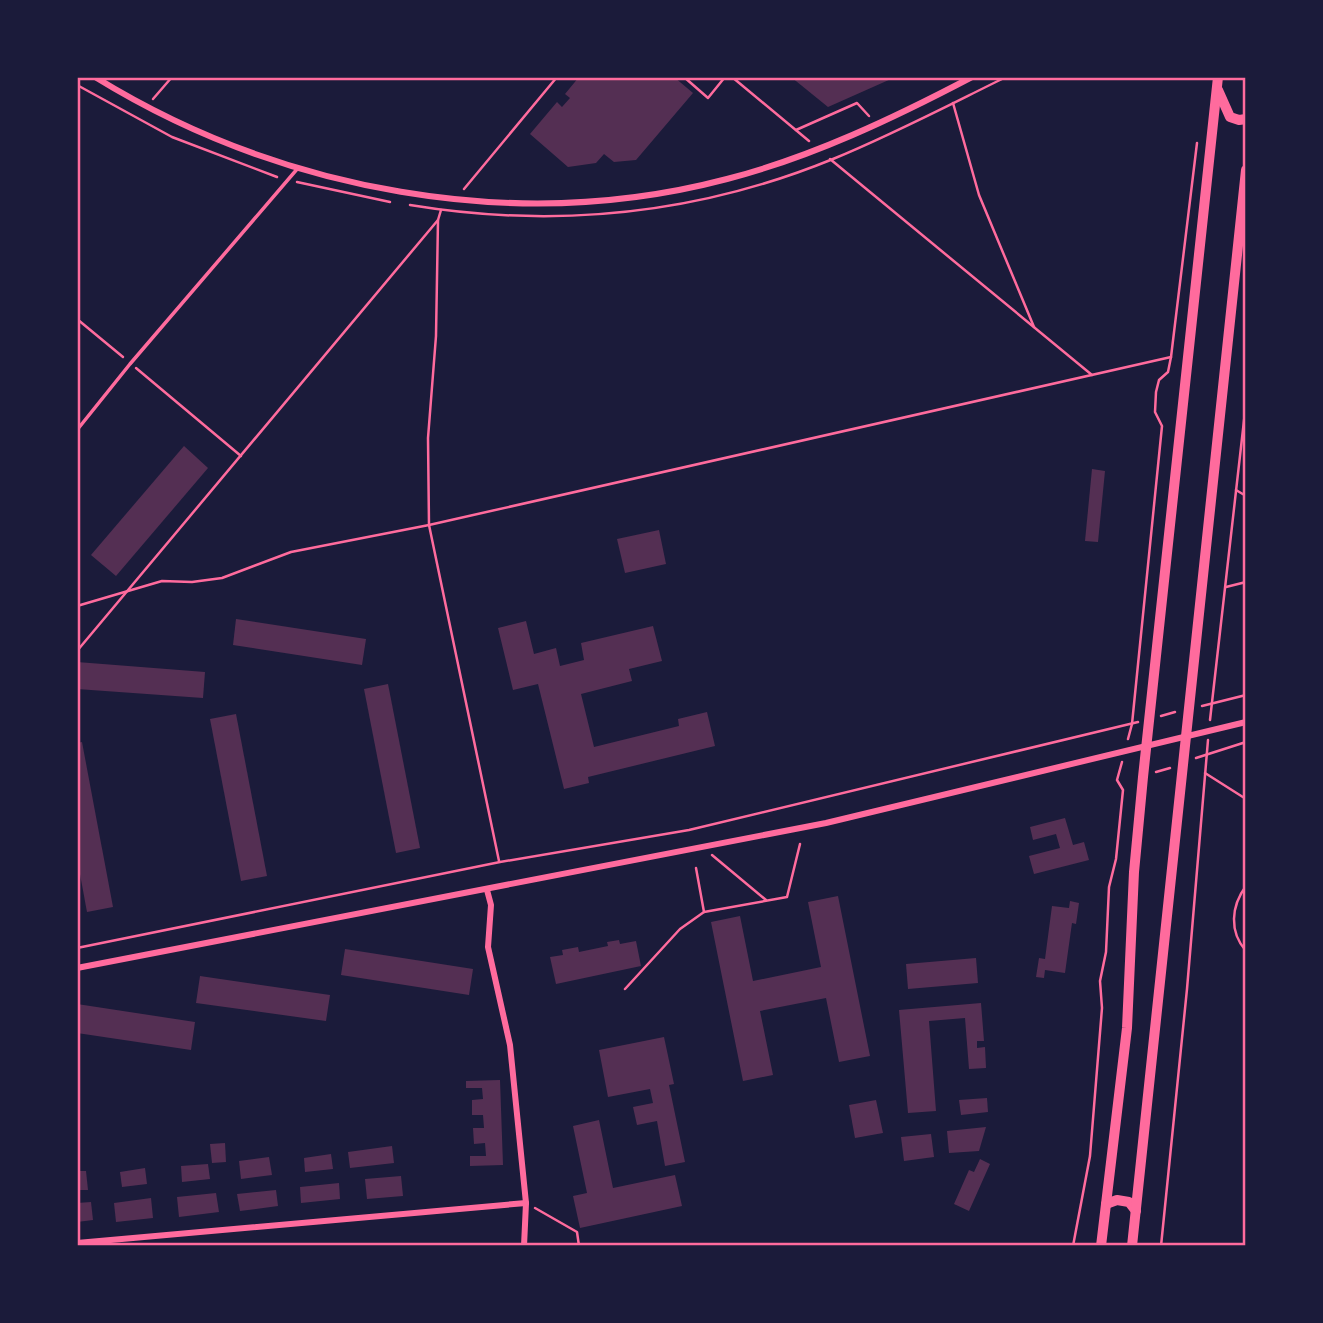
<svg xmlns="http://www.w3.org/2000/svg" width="1323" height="1323" font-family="Mulish,sans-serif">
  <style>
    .building { fill: #542f53 }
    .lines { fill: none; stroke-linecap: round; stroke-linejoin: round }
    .path { stroke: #ff6b9d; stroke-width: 2.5 }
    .service { stroke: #ff6b9d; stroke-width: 3.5 }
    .minor { stroke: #ff6b9d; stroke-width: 6 }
    .primary { stroke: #ff6b9d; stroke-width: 10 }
    .neatline { fill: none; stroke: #ff6b9d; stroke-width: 2.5 }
  </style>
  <rect width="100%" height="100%" fill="#1b1b3a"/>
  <g class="building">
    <polygon points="579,77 674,77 693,93 636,160 614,162 604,154 596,163 568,167 530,134 557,102 562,107 570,98 565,94"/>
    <polygon points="791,77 888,77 891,79 828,107"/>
    <polygon points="184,446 208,468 116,576 91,555"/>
    <polygon points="1092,469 1105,471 1098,542 1085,541"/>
    <polygon points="659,530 666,564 625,573 617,539"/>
    <polygon points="236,619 366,639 362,665 233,645"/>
    <polygon points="526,621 534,654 556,648 560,666 584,660 581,643 653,626 662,661 629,669 632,681 581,694 594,747 679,726 678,719 707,712 715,746 588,777 589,783 564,789 538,684 513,690 498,628"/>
    <polygon points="77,662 205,672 203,698 77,689"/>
    <polygon points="388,684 420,848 396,853 364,689"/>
    <polygon points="236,714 267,876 241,881 210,719"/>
    <polygon points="82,742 113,907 87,912 77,858 77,743"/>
    <polygon points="1065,818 1073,845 1084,842 1089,860 1034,874 1029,856 1060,848 1056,834 1033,840 1030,827"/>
    <polygon points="838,896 870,1056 839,1062 826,998 760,1011 773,1075 743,1081 711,922 740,916 753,981 821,967 808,902"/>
    <polygon points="1070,901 1079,903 1076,924 1072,923 1065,973 1045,970 1044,978 1036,977 1039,958 1045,959 1052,906 1069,908"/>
    <polygon points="619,940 620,944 636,941 641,966 556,984 550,957 563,955 562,950 578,947 579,952 608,946 607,942"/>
    <polygon points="345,949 473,969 469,995 341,975"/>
    <polygon points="976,958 978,983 908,989 906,964"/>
    <polygon points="200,976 330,995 326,1021 196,1003"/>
    <polygon points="981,1003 984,1041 977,1041 977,1048 985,1047 986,1068 969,1069 965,1018 929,1021 936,1111 908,1113 899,1010"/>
    <polygon points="77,1004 195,1022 191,1050 77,1033"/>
    <polygon points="664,1037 674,1084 669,1085 685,1162 665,1166 657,1121 637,1125 633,1107 653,1103 650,1089 608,1097 599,1050"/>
    <polygon points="500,1080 503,1165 470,1166 470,1156 486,1156 485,1143 474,1144 473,1128 484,1128 483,1115 472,1115 472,1100 483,1099 482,1088 466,1088 466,1081"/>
    <polygon points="987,1098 988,1112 961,1115 959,1100"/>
    <polygon points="876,1100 883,1133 855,1138 849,1105"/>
    <polygon points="599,1120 613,1188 675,1175 682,1206 580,1228 573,1196 587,1193 573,1126"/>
    <polygon points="986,1127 979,1151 949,1153 947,1131"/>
    <polygon points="931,1134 934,1157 904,1161 901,1137"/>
    <polygon points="225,1143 226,1162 212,1163 210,1144"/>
    <polygon points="392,1146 394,1163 350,1168 348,1152"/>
    <polygon points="331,1154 333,1169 305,1172 304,1158"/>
    <polygon points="269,1157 272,1175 241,1179 239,1161"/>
    <polygon points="980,1159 990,1164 969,1211 954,1204 969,1170 974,1172"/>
    <polygon points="208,1164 210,1179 182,1182 181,1166"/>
    <polygon points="145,1168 147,1184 122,1187 120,1172"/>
    <polygon points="77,1171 86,1171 88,1190 77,1190"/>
    <polygon points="401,1176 403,1196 367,1199 365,1179"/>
    <polygon points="339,1183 340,1199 301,1203 300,1187"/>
    <polygon points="276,1190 278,1206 240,1211 237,1194"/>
    <polygon points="216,1193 219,1212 179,1217 177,1197"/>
    <polygon points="151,1198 153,1218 116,1222 114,1203"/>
    <polygon points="91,1202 93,1220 77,1222 77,1203"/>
  </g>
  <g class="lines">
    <g class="path">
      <polyline points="684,77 708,98 725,77"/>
      <polyline points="732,77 809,141"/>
      <polyline points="77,85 172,137 277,177"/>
      <polyline points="153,99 172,77"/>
      <polyline points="953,103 979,195 1034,327"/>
      <polyline points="796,130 857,103 869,116"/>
      <polyline points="830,159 1092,375"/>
      <polyline points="297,182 390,202"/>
      <polyline points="464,189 557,77"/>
      <path d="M410,205c146,24 286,10 423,-46 59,-24 116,-54 173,-82"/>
      <polyline points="438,220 436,336 428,438 429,525 499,861"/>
      <polyline points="77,319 123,357"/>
      <polyline points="136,368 241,456"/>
      <polyline points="1236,490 1246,496"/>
      <polyline points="1226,587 1246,582"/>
      <polyline points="77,606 162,581 192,582 222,578 291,552 429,525 1171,357"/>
      <polyline points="77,651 438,220 441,210"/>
      <polyline points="1202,706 1246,695"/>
      <polyline points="1161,716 1175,712"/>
      <polyline points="1210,720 1246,403"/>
      <polyline points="1128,739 1132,724 1162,426 1155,412 1156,392 1159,380 1168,372 1171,357 1197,143"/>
      <polyline points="1196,758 1246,742"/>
      <polyline points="1156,772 1170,768"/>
      <polyline points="1205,773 1246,799"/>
      <polyline points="712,855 766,900"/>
      <polyline points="696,868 704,912"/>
      <path d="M1246,886c-15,20 -17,46 0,65"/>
      <polyline points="77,948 500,862 689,830 1138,722"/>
      <polyline points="625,989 680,929 704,912 787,897 800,844"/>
      <polyline points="535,1208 577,1232 579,1246"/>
      <polyline points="1073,1246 1090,1156 1102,1008 1100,981 1106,952 1109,887 1116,859 1123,790 1117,780 1122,762"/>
      <polyline points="1161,1246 1187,989 1208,740"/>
    </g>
    <polyline class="service" points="77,430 130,364 298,168"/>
    <g class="minor">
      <path d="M95,77c185,114 420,158 632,102 85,-22 167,-61 245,-102"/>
      <polyline points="487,890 491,905 488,947 510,1045 526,1203 524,1246"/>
      <polyline points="77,968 826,823 1246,722"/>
      <polyline points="77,1243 526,1203"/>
    </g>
    <g class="primary">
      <polyline points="1218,90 1230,117 1239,120 1246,119"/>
      <polyline points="1106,1204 1117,1200 1129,1202 1136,1211"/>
      <polyline points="1101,1246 1127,1028 1134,872 1143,777 1218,77"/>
      <polyline points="1132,1246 1246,170"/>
    </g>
  </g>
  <rect width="1323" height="1323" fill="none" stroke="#1b1b3a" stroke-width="158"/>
  <rect x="79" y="79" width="1165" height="1165" class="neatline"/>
</svg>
